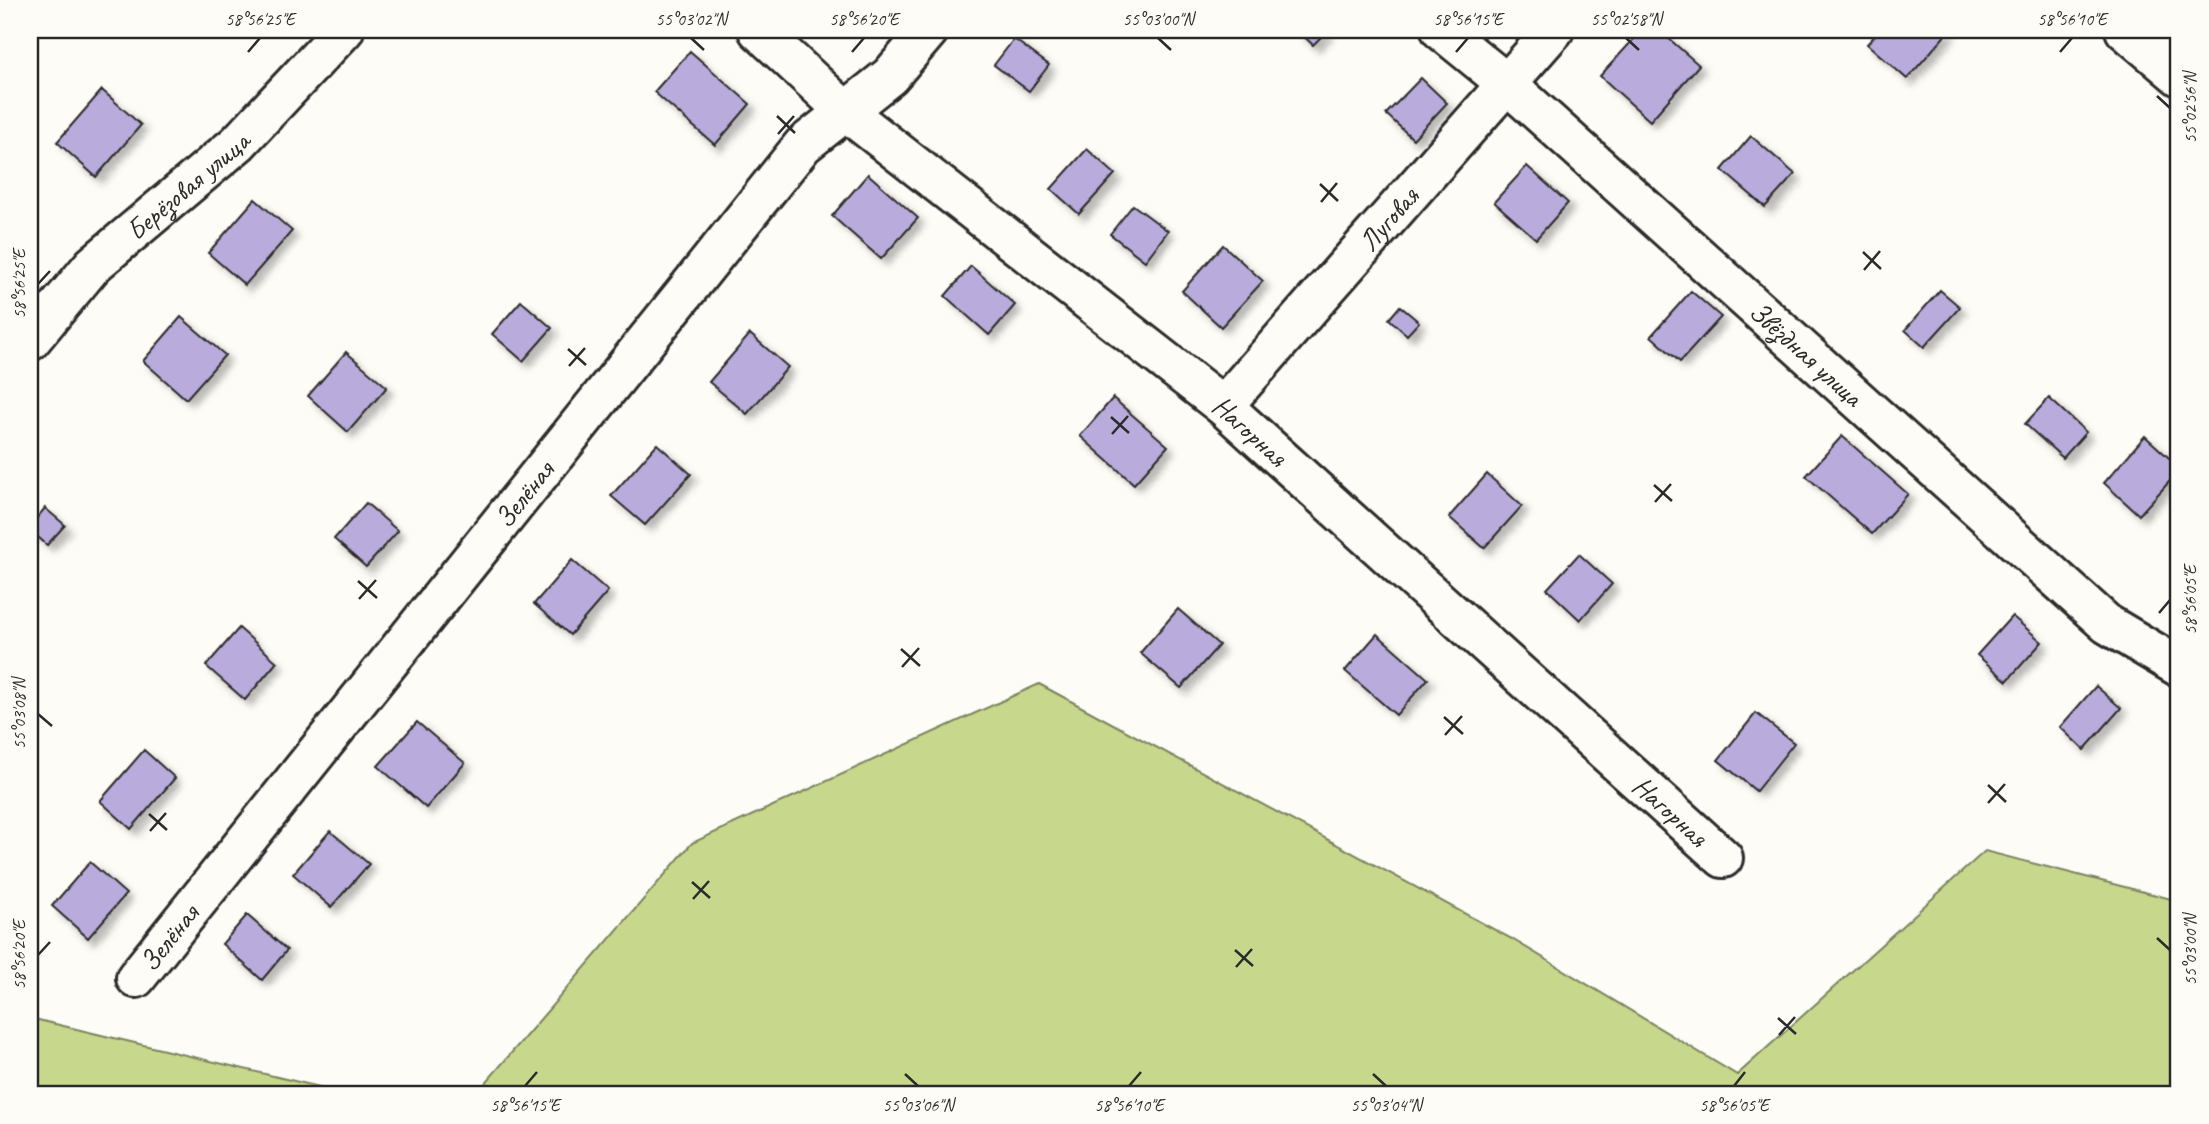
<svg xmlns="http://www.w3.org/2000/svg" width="2209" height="1124" font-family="Caveat,sans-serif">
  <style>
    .green { fill: #c7d88d; stroke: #79825c; stroke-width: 2 }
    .building { fill: #b9acdd; stroke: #2b2b2b; stroke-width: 2; filter: url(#shadow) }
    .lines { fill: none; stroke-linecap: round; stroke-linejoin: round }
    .minor-casing { stroke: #2b2b2b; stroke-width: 44 }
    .minor { stroke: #fdfcf7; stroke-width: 38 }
    .ticks { fill: none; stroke: #2b2b2b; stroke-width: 2.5 }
    .labels { text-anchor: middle; stroke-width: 5; stroke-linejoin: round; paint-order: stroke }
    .street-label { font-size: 28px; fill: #2b2b2b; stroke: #fdfcf7 }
    .neatline { fill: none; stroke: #2b2b2b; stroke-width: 2.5 }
    .ticks-label { font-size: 18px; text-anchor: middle; fill: #2b2b2b }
  </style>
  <defs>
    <filter id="shadow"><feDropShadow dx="6" dy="6" stdDeviation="3.5" flood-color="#0004"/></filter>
  </defs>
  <rect width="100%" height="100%" fill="#fdfcf7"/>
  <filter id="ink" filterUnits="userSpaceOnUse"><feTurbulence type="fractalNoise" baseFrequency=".0143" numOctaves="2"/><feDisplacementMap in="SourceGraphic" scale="14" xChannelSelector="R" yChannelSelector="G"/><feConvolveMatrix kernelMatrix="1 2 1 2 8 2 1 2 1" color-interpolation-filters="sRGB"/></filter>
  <g filter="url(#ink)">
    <g class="green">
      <polygon points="1039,684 1512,939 1737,1075 1985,851 2179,901 2179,1094 476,1094 692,843"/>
      <polygon points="30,1018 349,1094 30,1094"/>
    </g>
    <g class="building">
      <polygon points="1297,30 1328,30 1313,45"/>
      <polygon points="1642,30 1659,30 1699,65 1650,121 1600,76"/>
      <polygon points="1880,30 1947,30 1949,31 1907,79 1867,44"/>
      <polygon points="1014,39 1049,65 1029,91 994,65"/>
      <polygon points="690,51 750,104 715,145 654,92"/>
      <polygon points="1421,78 1447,103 1413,139 1386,114"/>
      <polygon points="102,90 141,125 96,177 57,142"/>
      <polygon points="1751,136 1795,174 1765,207 1722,170"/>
      <polygon points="1087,149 1115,174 1079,214 1051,189"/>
      <polygon points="1527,166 1568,203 1536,239 1494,202"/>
      <polygon points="868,174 918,218 881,259 832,216"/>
      <polygon points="255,199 292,231 245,285 208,253"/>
      <polygon points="1133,205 1168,231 1145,261 1110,234"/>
      <polygon points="1223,245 1263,281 1221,327 1182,291"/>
      <polygon points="971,266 1015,305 989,335 945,296"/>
      <polygon points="1940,290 1960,307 1924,347 1905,330"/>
      <polygon points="1691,291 1721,317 1680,362 1651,336"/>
      <polygon points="521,301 552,328 523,361 492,334"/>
      <polygon points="1400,306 1419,322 1407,335 1389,319"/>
      <polygon points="181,317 225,355 186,399 143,361"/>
      <polygon points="750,334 788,367 747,414 709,382"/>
      <polygon points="346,352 387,387 348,432 308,396"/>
      <polygon points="1113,398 1168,446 1134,484 1080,436"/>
      <polygon points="2049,398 2086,432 2063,458 2025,424"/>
      <polygon points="1842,436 1908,494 1872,534 1806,476"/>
      <polygon points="2145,436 2179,467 2179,471 2139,515 2104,483"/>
      <polygon points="657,444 691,474 645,525 611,496"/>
      <polygon points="1487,474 1522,506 1484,548 1449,517"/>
      <polygon points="366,503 398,531 366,567 334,539"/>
      <polygon points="45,508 65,525 47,545 30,530 30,526"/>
      <polygon points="1579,554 1612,584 1580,620 1547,589"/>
      <polygon points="572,560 608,591 570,635 534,604"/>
      <polygon points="1178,609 1219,645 1181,688 1140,653"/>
      <polygon points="2012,616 2042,642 2007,681 1977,655"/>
      <polygon points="239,628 277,662 245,700 206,666"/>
      <polygon points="1377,634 1428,679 1396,715 1345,671"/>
      <polygon points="2096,686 2121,708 2084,750 2060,727"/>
      <polygon points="1756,713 1794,743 1756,791 1718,760"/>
      <polygon points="417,722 465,763 426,808 378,766"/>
      <polygon points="144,750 175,778 131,829 100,801"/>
      <polygon points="330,831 369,864 331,907 293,874"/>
      <polygon points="90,862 126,894 88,938 52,906"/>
      <polygon points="247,915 287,950 262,980 222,944"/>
    </g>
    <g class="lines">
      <defs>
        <g id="minor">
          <path id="s1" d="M758,30l86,80 379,296 500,452"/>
          <path id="s2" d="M1441,30l65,53 601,541 72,43"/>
          <polyline points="2125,30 2179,76"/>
          <path id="s3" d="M30,341l63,-76 145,-122 106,-113"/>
          <path id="s4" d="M1223,406l331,-376"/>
          <path id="s5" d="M136,978l667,-833 87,-69 39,-46"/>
        </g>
      </defs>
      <use href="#minor" class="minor-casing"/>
      <use href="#minor" class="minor"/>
    </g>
  </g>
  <path class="ticks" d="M691,38l13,12M1158,38l13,12M1626,38l13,12M248,52l12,-14M852,52l12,-14M1456,52l12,-14M2060,52l12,-14M2157,96l13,12M777,116l18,17M778,134l16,-18M1320,184l18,17M1321,202l16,-19M1863,252l18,17M1864,270l16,-19M38,284l12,-13M568,349l18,16M569,366l16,-18M1111,417l18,16M1112,434l16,-18M1654,485l18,16M1655,502l16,-18M358,581l19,17M359,599l17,-19M2159,613l11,-13M901,649l19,17M902,667l17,-19M38,714l14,12M1444,717l19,17M1445,735l17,-19M1988,785l18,17M1988,803l17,-19M149,814l18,16M150,831l16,-18M692,882l18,16M693,899l16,-18M2157,938l13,12M1235,950l18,16M38,955l12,-13M1236,967l16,-18M1778,1018l18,16M1779,1035l16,-18M905,1074l13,12M1373,1074l13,12M525,1086l12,-14M1129,1086l12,-14M1734,1086l11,-14"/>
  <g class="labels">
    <g class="street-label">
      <text dy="10" stroke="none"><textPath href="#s3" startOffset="222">Берёзовая улица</textPath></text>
      <text dy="10" stroke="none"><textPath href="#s4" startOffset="250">Луговая</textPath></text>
      <text dy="10" stroke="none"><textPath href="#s2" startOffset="488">Звёздная улица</textPath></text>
      <text dy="10" stroke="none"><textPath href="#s1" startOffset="635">Нагорная</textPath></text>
      <text dy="10" stroke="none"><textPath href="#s5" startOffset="620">Зелёная</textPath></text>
      <text dy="10" stroke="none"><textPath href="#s1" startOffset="1202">Нагорная</textPath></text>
      <text dy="10" stroke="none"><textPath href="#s5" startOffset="52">Зелёная</textPath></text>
    </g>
  </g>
  <rect width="2209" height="1124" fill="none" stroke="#fdfcf7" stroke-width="77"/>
  <rect x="38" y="38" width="2132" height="1048" class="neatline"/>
  <g class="ticks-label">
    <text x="260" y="25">58°56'25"E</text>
    <text x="691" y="25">55°03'02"N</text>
    <text x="864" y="25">58°56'20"E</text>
    <text x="1158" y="25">55°03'00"N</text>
    <text x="1468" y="25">58°56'15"E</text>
    <text x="1626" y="25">55°02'58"N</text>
    <text x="2072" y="25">58°56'10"E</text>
    <text transform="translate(2190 108) rotate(-90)" y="6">55°02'56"N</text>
    <text transform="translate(19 284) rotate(-90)" y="6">58°56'25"E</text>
    <text transform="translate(2190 600) rotate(-90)" y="6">58°56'05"E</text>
    <text transform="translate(19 714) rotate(-90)" y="6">55°03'08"N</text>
    <text transform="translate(2190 950) rotate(-90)" y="6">55°03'00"N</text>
    <text transform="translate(19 955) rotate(-90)" y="6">58°56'20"E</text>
    <text x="525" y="1111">58°56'15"E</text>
    <text x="918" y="1111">55°03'06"N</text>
    <text x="1129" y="1111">58°56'10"E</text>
    <text x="1386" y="1111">55°03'04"N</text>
    <text x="1734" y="1111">58°56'05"E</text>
  </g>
</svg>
